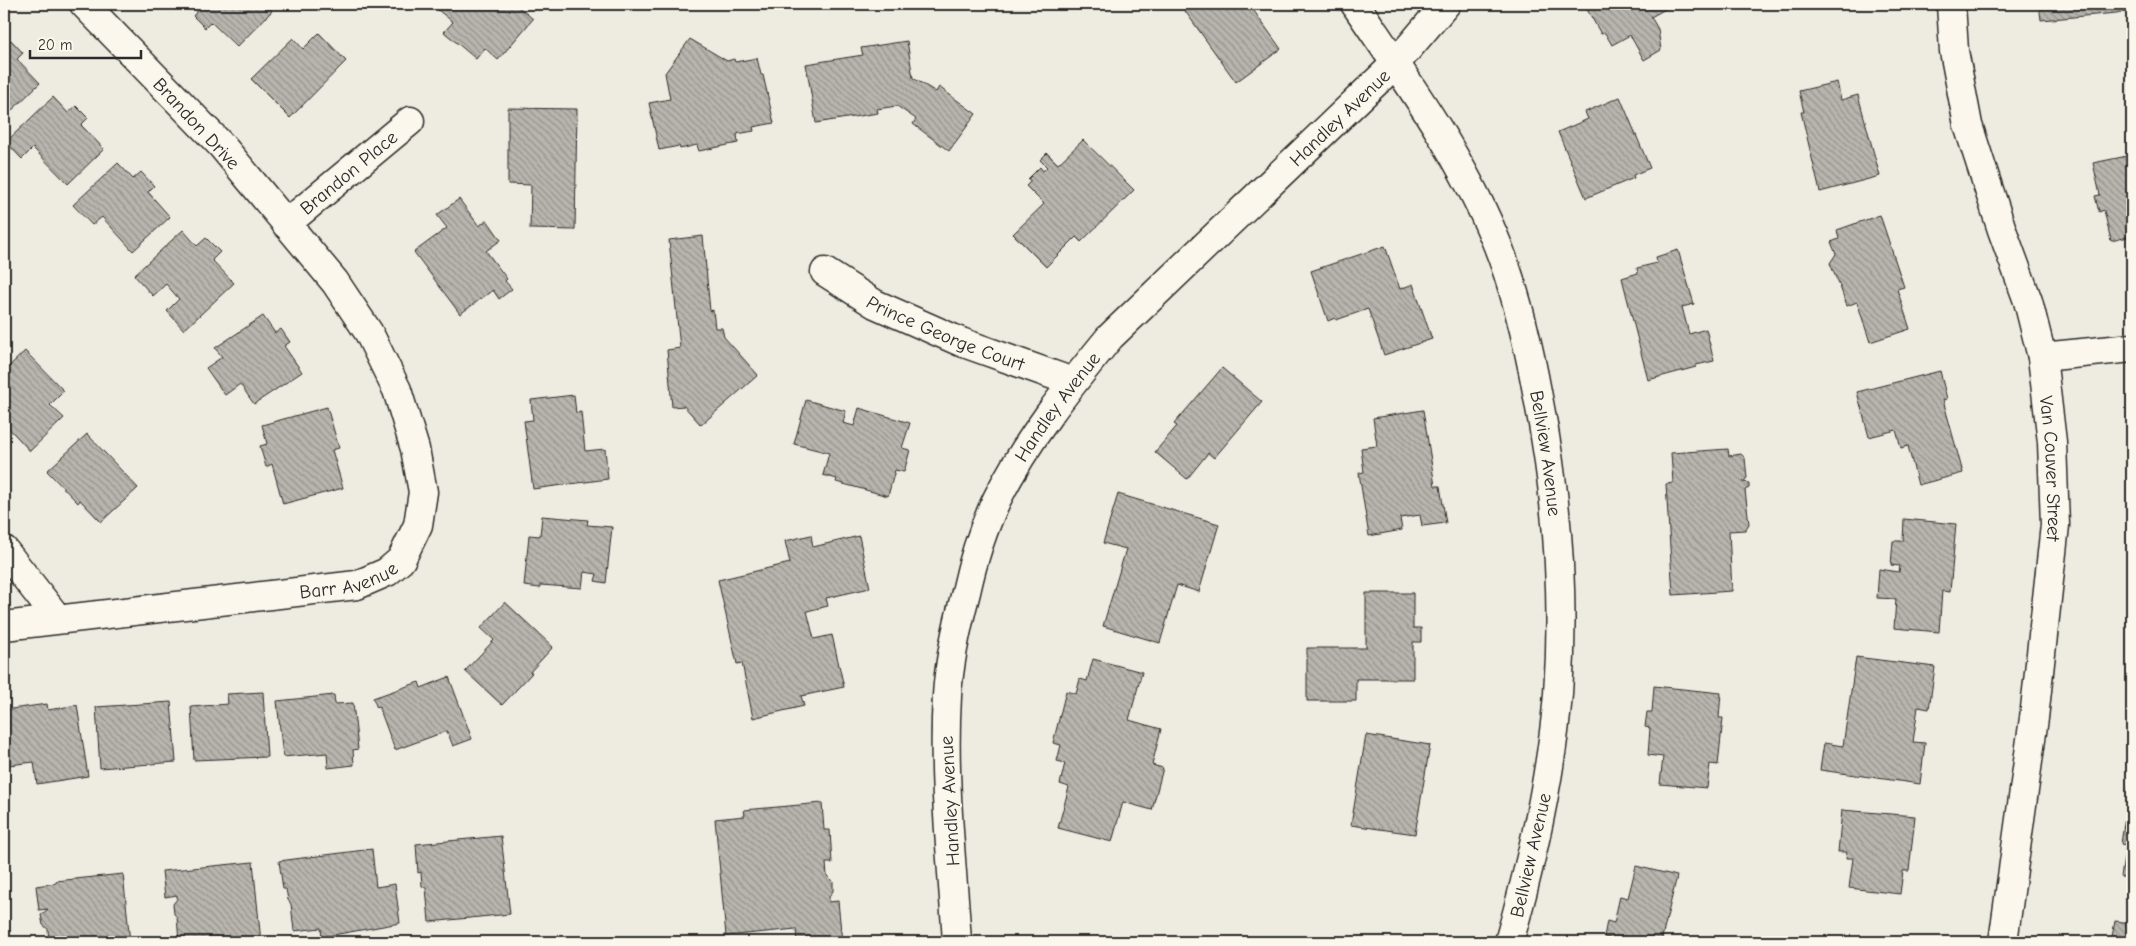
<svg xmlns="http://www.w3.org/2000/svg" width="2136" height="946" font-family="'Comic Neue',sans-serif">
  <style>
    .building { fill: url(#building-back-hatch); stroke: #2b2b2b }
    .lines { fill: none; stroke-linecap: round; stroke-linejoin: round }
    .minor-casing { stroke: #2b2b2b; stroke-width: 31 }
    .minor { stroke: #fbf7ec; stroke-width: 28 }
    .labels { text-anchor: middle; stroke-width: 4; stroke-linejoin: round; paint-order: stroke }
    .street-label { font-size: 19px; fill: #2b2b2b; stroke: #fbf7ec }
  </style>
  <defs>
    <pattern id="building-back-hatch" width="6" height="6" patternUnits="userSpaceOnUse" patternTransform="scale(1.25)"><rect width="6" height="6" fill="#b8b5ae"/><path d="M-1 5l2 2M0 0l6 6M5-1l2 2" fill="none" stroke="#96938e"/></pattern>
  </defs>
  <rect width="100%" height="100%" fill="#eeebe0"/>
  <filter id="ink" filterUnits="userSpaceOnUse"><feTurbulence type="fractalNoise" baseFrequency=".02" numOctaves="2"/><feDisplacementMap in="SourceGraphic" scale="10" xChannelSelector="R" yChannelSelector="G"/><feConvolveMatrix kernelMatrix="1 2 1 2 8 2 1 2 1" color-interpolation-filters="sRGB"/></filter>
  <g filter="url(#ink)">
    <g class="building">
      <polygon points="194,4 265,4 272,11 237,47 211,22 205,28 193,16 199,9"/>
      <polygon points="443,4 515,4 533,19 498,60 485,48 476,59 444,32 453,22 438,10"/>
      <polygon points="1180,4 1249,4 1281,49 1236,82"/>
      <polygon points="1584,4 1664,4 1667,8 1651,17 1658,29 1661,50 1644,60 1630,35 1612,45 1605,33 1601,34"/>
      <polygon points="2039,4 2126,4 2127,12 2041,20"/>
      <polygon points="319,33 346,61 290,118 251,79 293,38 303,49"/>
      <polygon points="690,39 727,61 734,59 735,62 757,58 761,75 763,75 774,123 753,127 754,131 737,134 738,143 699,151 697,145 680,149 679,146 659,150 649,103 670,99 665,73"/>
      <polygon points="11,40 23,53 17,59 40,83 4,118 4,45"/>
      <polygon points="907,41 913,78 936,92 939,87 976,114 949,151 913,124 916,119 897,106 877,109 878,113 816,123 806,64 863,55 861,48"/>
      <polygon points="1837,82 1841,100 1858,95 1880,176 1820,192 1801,112 1804,112 1799,91"/>
      <polygon points="53,97 68,113 76,106 88,118 81,125 104,149 68,184 33,148 22,159 6,142"/>
      <polygon points="1620,97 1650,168 1633,175 1634,178 1586,198 1558,132 1588,119 1585,112"/>
      <polygon points="508,108 577,109 575,230 530,229 531,185 508,184"/>
      <polygon points="1083,140 1134,190 1081,242 1076,237 1046,267 1013,234 1044,204 1026,186 1031,181 1028,179 1040,167 1043,171 1047,167 1040,160 1047,153 1058,164"/>
      <polygon points="2132,155 2132,236 2111,241 2104,210 2099,212 2095,196 2100,195 2093,163"/>
      <polygon points="118,163 133,179 141,172 154,186 148,192 170,217 133,251 102,217 92,225 73,205"/>
      <polygon points="459,199 479,226 487,220 501,240 486,251 507,279 505,281 512,289 499,299 493,290 460,314 414,252 447,228 437,215"/>
      <polygon points="1880,215 1904,287 1897,289 1910,329 1870,342 1857,302 1847,306 1838,281 1836,278 1830,263 1836,254 1831,242 1839,239 1837,230"/>
      <polygon points="183,230 197,246 206,238 220,252 212,260 234,283 184,330 167,311 179,299 166,284 153,296 134,275"/>
      <polygon points="703,236 710,311 713,310 715,328 722,328 724,337 758,375 701,425 684,406 672,407 667,350 680,348 669,240"/>
      <polygon points="1385,246 1400,289 1413,284 1432,339 1384,355 1368,309 1336,320 1335,318 1328,321 1311,271"/>
      <polygon points="1678,250 1694,304 1682,307 1689,334 1706,329 1714,361 1696,365 1696,367 1648,380 1622,278 1638,273 1637,268 1657,263 1656,257"/>
      <polygon points="263,316 275,333 281,329 290,342 284,346 302,372 254,404 240,384 225,395 206,368 222,357 215,348"/>
      <polygon points="25,351 64,391 50,405 64,418 30,451 4,423 4,371"/>
      <polygon points="1222,368 1262,402 1214,458 1208,453 1187,479 1155,452 1177,426 1174,424"/>
      <polygon points="1940,371 1947,399 1943,400 1963,473 1918,485 1908,446 1901,448 1896,430 1869,437 1857,392"/>
      <polygon points="574,395 576,413 581,412 585,451 605,449 608,479 533,489 524,421 533,420 531,400"/>
      <polygon points="806,400 846,411 843,423 854,426 859,408 910,423 902,448 910,450 904,472 895,470 888,496 836,482 837,479 823,475 829,453 794,444"/>
      <polygon points="327,407 339,448 332,450 343,488 283,504 272,464 266,467 260,446 267,444 262,425"/>
      <polygon points="1423,410 1435,486 1440,486 1446,523 1422,526 1420,515 1400,518 1402,530 1369,536 1359,473 1364,472 1361,448 1377,446 1373,418"/>
      <polygon points="87,434 138,488 101,522 80,500 78,503 47,471"/>
      <polygon points="1728,449 1729,456 1741,454 1745,458 1747,478 1743,482 1749,483 1749,488 1745,490 1749,524 1745,530 1729,531 1732,591 1673,595 1666,484 1673,483 1671,453"/>
      <polygon points="1118,494 1219,524 1199,592 1177,585 1160,643 1103,626 1126,549 1103,543"/>
      <polygon points="542,516 588,520 587,525 612,527 606,583 595,581 597,574 584,572 582,588 540,585 540,588 524,586 529,535 540,536"/>
      <polygon points="1904,519 1956,524 1950,592 1942,591 1939,632 1894,628 1896,599 1877,598 1879,569 1899,572 1900,566 1891,565 1893,541 1903,541"/>
      <polygon points="811,535 813,547 859,536 870,588 826,598 828,606 807,611 814,639 832,635 844,687 801,696 804,706 753,718 742,663 737,664 718,580 790,563 785,541"/>
      <polygon points="1366,593 1413,593 1413,628 1421,628 1421,642 1413,642 1413,679 1356,679 1356,701 1307,701 1307,648 1366,648"/>
      <polygon points="505,602 553,647 530,672 532,673 502,705 465,671 494,640 481,628"/>
      <polygon points="1856,657 1935,667 1929,709 1918,707 1913,742 1925,743 1920,784 1820,770 1824,743 1843,746"/>
      <polygon points="1093,659 1142,672 1129,720 1161,729 1152,765 1163,768 1152,810 1123,802 1112,842 1058,828 1069,787 1060,784 1065,763 1057,761 1061,745 1053,743 1066,691 1076,694 1080,679 1087,681"/>
      <polygon points="449,677 472,739 453,746 447,731 395,750 379,707 377,708 373,698 419,682 421,688"/>
      <polygon points="1654,686 1721,693 1719,718 1723,718 1718,765 1710,764 1707,788 1660,784 1663,757 1648,755 1650,728 1645,727 1647,712 1652,712"/>
      <polygon points="263,692 267,757 194,760 191,707 228,704 227,694"/>
      <polygon points="334,695 335,704 353,703 358,749 353,750 354,765 328,768 327,753 283,757 277,701"/>
      <polygon points="171,702 176,762 100,768 96,707"/>
      <polygon points="47,704 48,710 77,705 88,776 37,784 34,762 9,765 4,731 4,710"/>
      <polygon points="1366,735 1430,745 1415,834 1351,825"/>
      <polygon points="2132,767 2132,878 2121,877 2126,845 2121,844"/>
      <polygon points="822,803 824,830 830,830 832,863 826,863 827,876 833,882 833,891 829,897 829,902 838,901 842,942 797,942 796,929 726,936 715,819 745,816 744,810"/>
      <polygon points="1842,810 1915,816 1909,871 1903,871 1900,894 1849,888 1853,858 1846,858 1847,852 1838,852"/>
      <polygon points="501,836 510,914 429,922 426,888 422,886 421,872 418,873 416,844"/>
      <polygon points="372,849 376,887 395,884 400,923 322,937 321,928 294,931 291,904 288,900 286,889 283,889 279,861"/>
      <polygon points="253,862 261,942 179,942 177,917 174,914 173,904 177,899 177,895 165,897 162,871"/>
      <polygon points="1636,866 1677,876 1661,942 1609,942 1610,938 1604,937 1607,921 1614,923 1620,896 1628,898"/>
      <polygon points="123,874 130,942 49,942 48,929 43,925 41,915 48,909 39,910 36,886 56,883 56,881"/>
      <polygon points="2115,921 2132,923 2132,942 2111,942"/>
    </g>
    <g class="lines">
      <defs>
        <g id="minor">
          <path id="s1" d="M1355,4c50,74 103,147 138,230 22,51 35,108 45,163 19,97 27,198 20,297 -7,84 -26,167 -49,248"/>
          <path id="s2" d="M1951,4l3,47 14,74 34,105 26,71 14,56 10,85 3,83 -21,193 -31,224"/>
          <path id="s3" d="M286,224l124,-103"/>
          <path id="s4" d="M825,272l50,32 86,38 112,40"/>
          <polyline points="2042,357 2132,348"/>
          <polyline points="4,550 58,619"/>
          <path id="s5" d="M4,626l353,-41 30,-13 14,-12 17,-35 5,-33 -8,-43 -18,-59 -28,-57 -34,-51 -113,-136 -138,-142"/>
          <path id="s6" d="M957,942c-5,-81 -15,-164 -10,-246 2,-35 10,-70 19,-104 7,-32 17,-64 31,-93 30,-60 71,-111 113,-162l285,-273 51,-60"/>
        </g>
      </defs>
      <use href="#minor" class="minor-casing"/>
      <use href="#minor" class="minor"/>
    </g>
  </g>
  <g class="labels">
    <g class="street-label">
      <text dy="7" stroke="none"><textPath href="#s6" startOffset="966">Handley Avenue</textPath></text>
      <text transform="translate(197 123) rotate(47)" y="7">Brandon Drive</text>
      <text dy="7" stroke="none"><textPath href="#s3" startOffset="81">Brandon Place</textPath></text>
      <text dy="7" stroke="none"><textPath href="#s4" startOffset="136">Prince George Court</textPath></text>
      <text dy="7" stroke="none"><textPath href="#s6" startOffset="561">Handley Avenue</textPath></text>
      <text dy="7" stroke="none"><textPath href="#s1" startOffset="495">Bellview Avenue</textPath></text>
      <text dy="7" stroke="none"><textPath href="#s2" startOffset="478">Van Couver Street</textPath></text>
      <text dy="7" stroke="none"><textPath href="#s5" startOffset="348">Barr Avenue</textPath></text>
      <text transform="translate(949 801) rotate(-93)" y="7">Handley Avenue</text>
      <text transform="translate(1530 855) rotate(-77)" y="7">Bellview Avenue</text>
    </g>
  </g>
  <rect width="2136" height="946" fill="none" stroke="#fbf7ec" stroke-width="20"/>
  <rect x="10" y="10" width="2116" height="926" fill="none" stroke="#2b2b2b" stroke-width="2" filter="url(#ink)"/>
  <path d="M30 50v8h111v-8" fill="none" stroke="#2b2b2b" stroke-width="2.5"/>
  <text x="38" y="50" font-size="15" fill="#2b2b2b" stroke="#fbf7ec" stroke-width="4" paint-order="stroke">20 m</text>
</svg>
